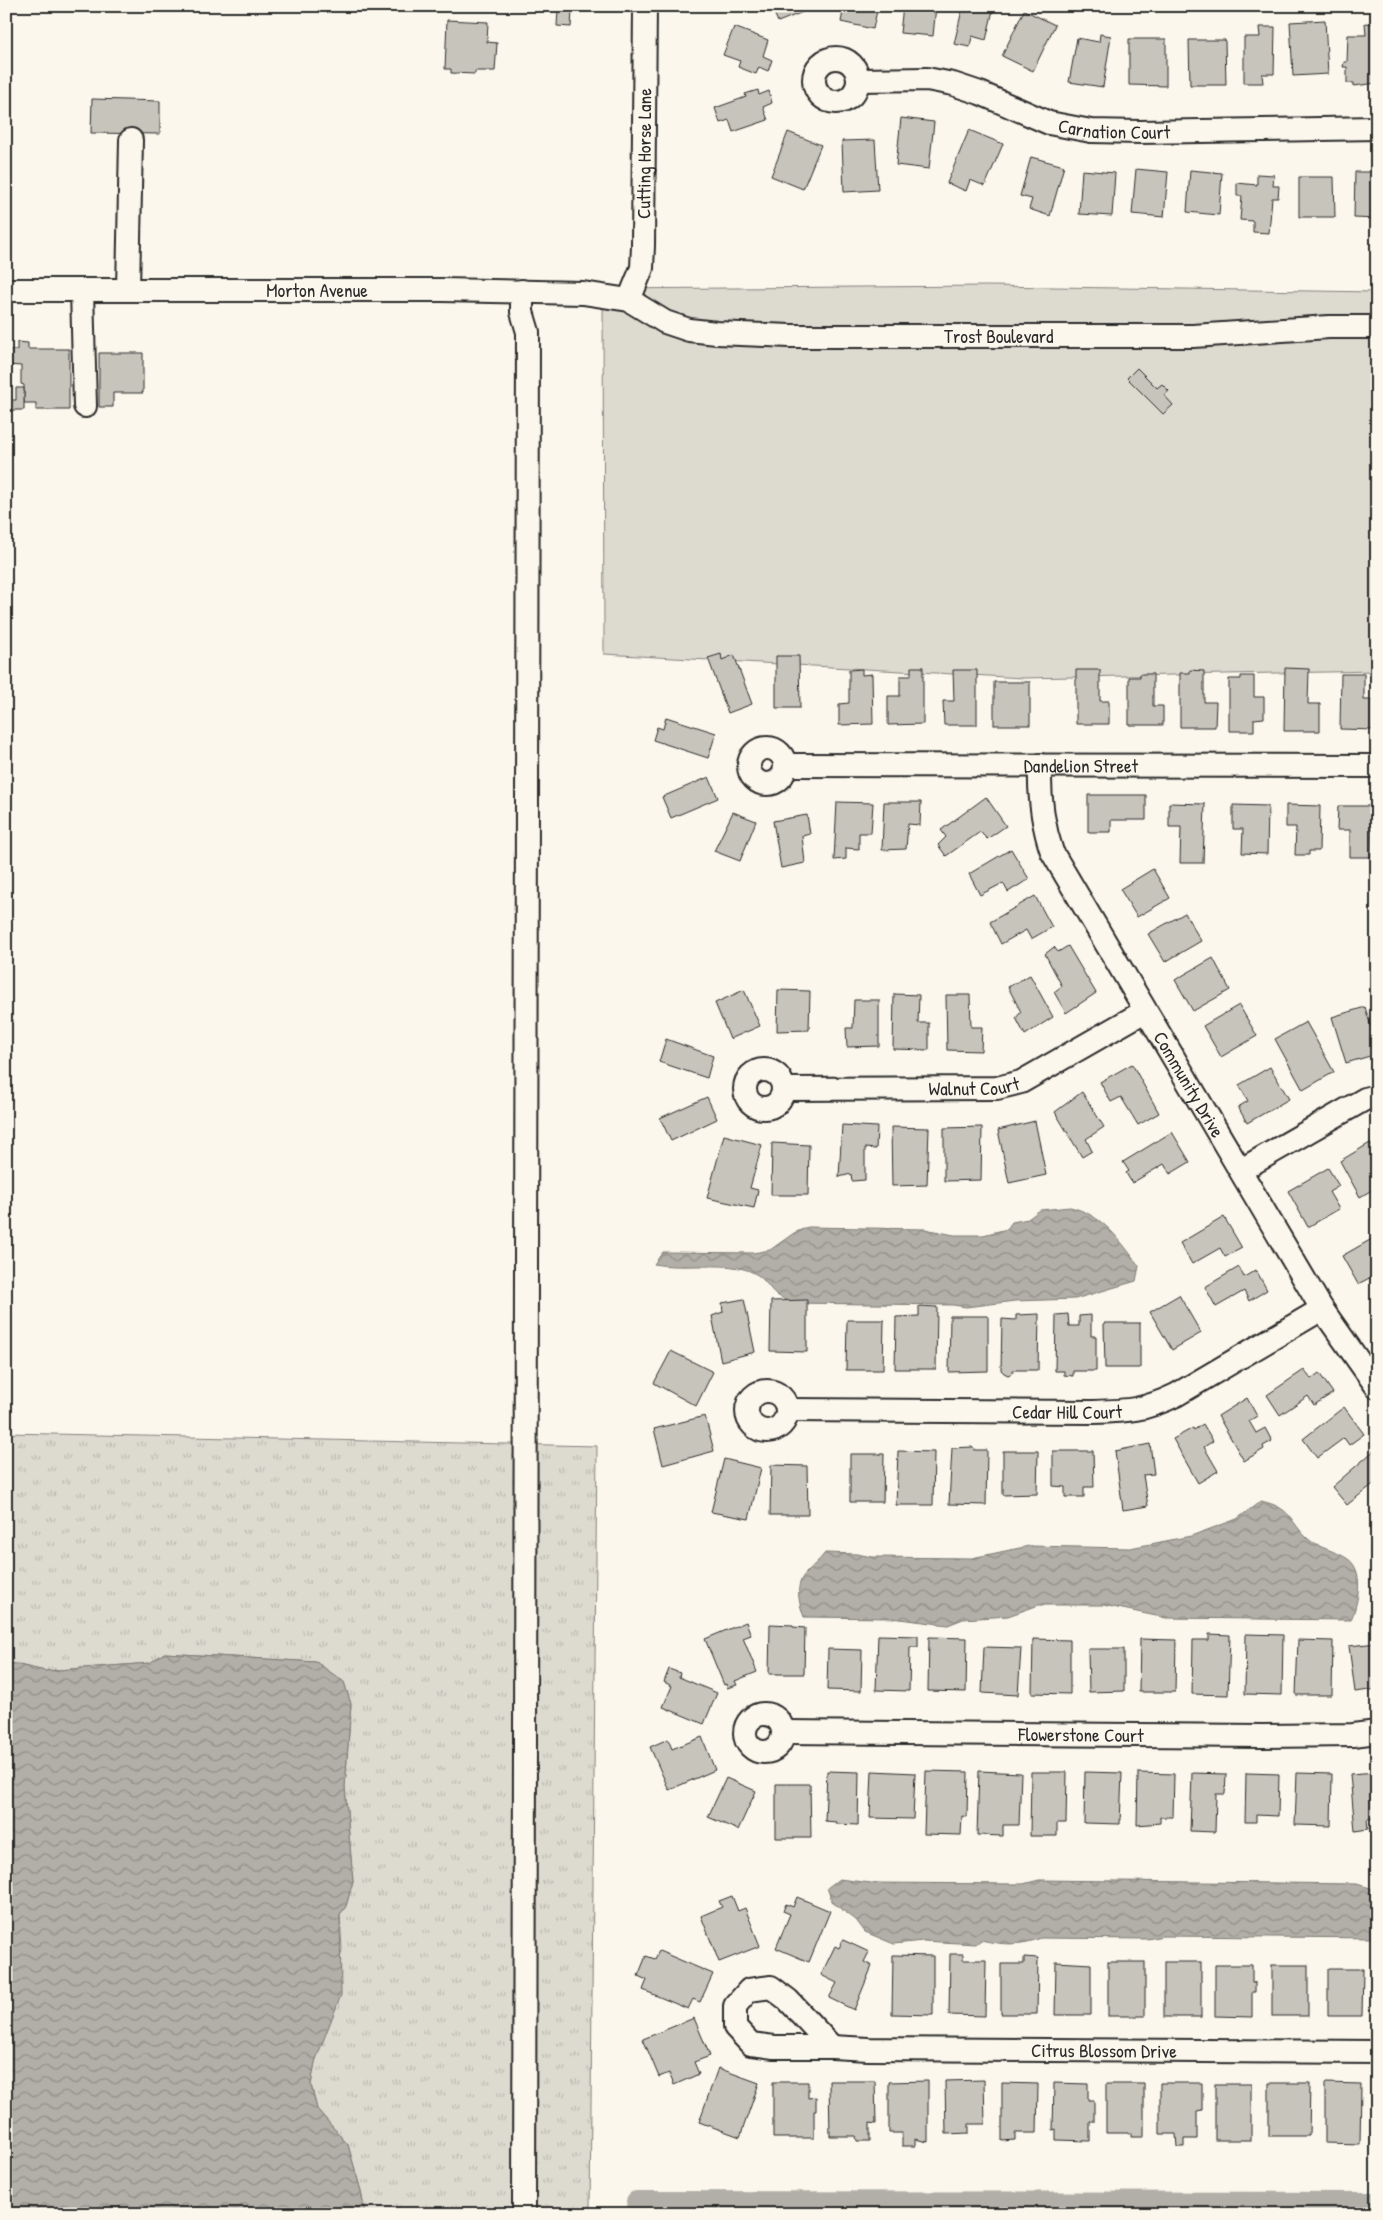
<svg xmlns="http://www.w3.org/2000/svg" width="1383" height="2220" font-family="'Patrick Hand',sans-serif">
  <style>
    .grass { fill: url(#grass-tufts); stroke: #84827e }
    .park { fill: #dddad0; stroke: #84827e }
    .water { fill: url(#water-waves); stroke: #7b7a75 }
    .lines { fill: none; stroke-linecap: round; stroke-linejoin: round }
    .canal { stroke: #b1afa7; stroke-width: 20 }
    .building { fill: #c7c4bc; stroke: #2b2b2b }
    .minor-casing { stroke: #2b2b2b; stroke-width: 26 }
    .minor { stroke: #fbf7ec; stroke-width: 22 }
    .labels { text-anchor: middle; stroke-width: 4; stroke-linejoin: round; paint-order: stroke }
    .street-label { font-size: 19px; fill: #2b2b2b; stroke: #fbf7ec }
  </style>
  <defs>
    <pattern id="grass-tufts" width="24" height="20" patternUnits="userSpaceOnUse" patternTransform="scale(1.25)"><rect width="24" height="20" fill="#dddad0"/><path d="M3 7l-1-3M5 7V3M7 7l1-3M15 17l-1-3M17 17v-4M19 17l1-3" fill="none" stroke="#bebbb3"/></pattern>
    <pattern id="water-waves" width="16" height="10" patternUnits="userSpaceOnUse" patternTransform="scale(1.25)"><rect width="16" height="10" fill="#b1afa7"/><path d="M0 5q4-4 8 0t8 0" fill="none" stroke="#908f88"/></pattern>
  </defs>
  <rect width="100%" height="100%" fill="#fbf7ec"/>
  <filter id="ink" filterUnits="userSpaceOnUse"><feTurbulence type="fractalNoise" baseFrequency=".02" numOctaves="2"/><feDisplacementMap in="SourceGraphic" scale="10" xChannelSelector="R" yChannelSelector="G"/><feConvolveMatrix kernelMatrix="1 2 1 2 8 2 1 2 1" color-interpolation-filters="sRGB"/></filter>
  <g filter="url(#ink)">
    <g class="grass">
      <polygon points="6,1433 597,1446 590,2214 365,2214 361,2191 348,2145 317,2109 311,2085 315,2062 342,1950 340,1915 346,1906 353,1881 345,1787 351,1704 344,1682 316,1662 165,1653 150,1663 45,1671 6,1662"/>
      <polygon points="1228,2212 1377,2212 1377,2214 695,2214"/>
    </g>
    <polygon class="park" points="988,286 1377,292 1377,671 1023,678 604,654 603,289"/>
    <g class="water">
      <path d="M1070,1207c32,7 51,34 69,59l-3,15 -61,18 -60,2 -49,6 -13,-2 -163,-2c-4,-3 -9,-5 -13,-8 -9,-7 -12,-17 -23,-22 -24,-13 -71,-3 -100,-9l9,-12 90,1 17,-3 24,-17 14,-6 117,2 29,6h29l24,-6 5,-7 16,-3 12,-9z"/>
      <path d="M1261,1501c31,7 27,18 46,37 12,11 28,12 41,21 17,12 10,44 3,61l-185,-2 -63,-13h-64l-31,11 -45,3 -15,6 -57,-7 -87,-1c-5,-14 -10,-32 2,-44 6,-7 13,-12 19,-20l32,1 15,3 100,1 57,-12 101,2 61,-12 46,-17z"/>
      <polygon points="164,1653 316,1662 344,1682 351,1704 345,1787 353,1881 346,1906 340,1915 341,1995 315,2062 311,2085 317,2109 348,2145 361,2191 365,2214 6,2214 6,1662 45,1671 150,1663"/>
      <path d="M839,1879l32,4 152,1 16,-4 318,4 20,6v48l-214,-2 -16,3 -106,-1c-21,8 -39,7 -60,2l-5,4 -53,-3 -29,3 -29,-12 -9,-12 -23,-17 -6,-15z"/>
    </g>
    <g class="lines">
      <polyline class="canal" points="636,2201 1377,2202"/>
    </g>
    <g class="building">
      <polygon points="771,6 807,6 808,10 778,22"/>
      <polygon points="844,6 878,6 873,29 841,22"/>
      <polygon points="903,6 936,6 933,36 900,33"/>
      <polygon points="963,6 994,6 986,40 972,36 970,47 954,44"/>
      <polygon points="558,10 572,11 571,27 557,26"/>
      <polygon points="1024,10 1055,25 1033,71 1002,56"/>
      <polygon points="447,20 488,22 487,42 497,43 495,71 475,71 475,74 451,73 451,69 445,69"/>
      <polygon points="1325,20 1328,74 1293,76 1290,22"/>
      <polygon points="1365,23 1377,24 1377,83 1354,86 1354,83 1347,83 1347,67 1343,67 1344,62 1347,62 1348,35 1366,35"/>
      <polygon points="734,27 768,40 763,56 772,60 768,71 759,67 756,74 738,67 740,61 723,55"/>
      <polygon points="1259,27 1275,27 1274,74 1262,74 1263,83 1244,83 1244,37 1260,37"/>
      <polygon points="1100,34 1111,36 1103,87 1069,82 1077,38 1099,42"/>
      <polygon points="1129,39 1166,39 1166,86 1129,85"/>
      <polygon points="1189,40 1225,40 1226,85 1190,85"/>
      <polygon points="758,90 759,95 769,91 772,103 763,107 768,120 733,132 729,120 720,123 715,108 746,97 745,94"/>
      <polygon points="92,99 160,101 160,134 91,133"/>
      <polygon points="901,118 934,122 929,169 896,165"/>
      <polygon points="969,130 1003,144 985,186 970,180 966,191 947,183"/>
      <polygon points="788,132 821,145 803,189 771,176"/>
      <polygon points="875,140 878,190 844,192 842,141"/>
      <polygon points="1031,157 1064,166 1050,216 1029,209 1032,199 1020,196"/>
      <polygon points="1136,169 1168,172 1164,217 1132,214"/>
      <polygon points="1082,170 1115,173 1112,216 1079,214"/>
      <polygon points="1190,170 1222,173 1219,215 1187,212"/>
      <polygon points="1355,172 1377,172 1377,219 1354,218"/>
      <polygon points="1257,174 1274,175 1273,186 1279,186 1278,198 1272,198 1269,233 1253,232 1253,221 1240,220 1242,196 1237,196 1237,183 1257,185"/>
      <polygon points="1299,177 1334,177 1335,217 1299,217"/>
      <polygon points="17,342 28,343 28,349 69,349 69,410 36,410 36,403 24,403 24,385 21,384 21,366 8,365 8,350 17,350"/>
      <polygon points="99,353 143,353 143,393 113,393 113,407 99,407"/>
      <polygon points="1137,368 1157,388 1162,384 1169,391 1164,395 1173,405 1163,414 1127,378"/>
      <polygon points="16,388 24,388 24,410 6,410 6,400 16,400"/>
      <polygon points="721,654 722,660 734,655 752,704 728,713 708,658"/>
      <polygon points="776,656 799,656 800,708 776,708"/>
      <polygon points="911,667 923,667 923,724 888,725 888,696 900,696 900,676 911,676"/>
      <polygon points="1285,668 1309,669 1308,704 1320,704 1320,731 1284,731"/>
      <polygon points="862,669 862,675 872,674 873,724 839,725 839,704 849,703 849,670"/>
      <polygon points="953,670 977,670 977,725 944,725 943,701 954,701"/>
      <polygon points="1076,670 1100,670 1100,701 1109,701 1109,724 1076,724"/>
      <polygon points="1190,670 1204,671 1204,702 1216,702 1215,727 1180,727 1180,673 1190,673"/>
      <polygon points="1140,674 1153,674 1153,706 1163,706 1163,725 1129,725 1129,677 1140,677"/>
      <polygon points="1341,674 1364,674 1364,700 1376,700 1376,730 1340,729"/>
      <polygon points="1241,676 1254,676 1254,697 1264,697 1264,718 1254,719 1254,731 1229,731 1229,679 1241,679"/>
      <rect x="994" y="682" width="36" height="43"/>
      <polygon points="666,717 716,733 708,758 653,740 657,727 663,729"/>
      <polygon points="709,777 718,798 671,818 662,797"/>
      <polygon points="1088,795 1146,795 1146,820 1111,820 1111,832 1088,832"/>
      <polygon points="986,797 1006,826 987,839 980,832 946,856 938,845 946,837 941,830"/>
      <polygon points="837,802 873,803 871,833 859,833 859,849 846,848 846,859 834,860"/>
      <polygon points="884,802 921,802 920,825 908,824 906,849 882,850"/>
      <polygon points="1169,803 1205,804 1203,863 1180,863 1181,827 1169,827"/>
      <polygon points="1233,805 1268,806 1267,854 1242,853 1243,829 1233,829"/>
      <polygon points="1286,805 1320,806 1319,851 1309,851 1309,855 1295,855 1296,827 1286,827"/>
      <polygon points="1338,806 1372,806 1371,857 1350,857 1350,830 1337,830"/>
      <polygon points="733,812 756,821 740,861 714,851"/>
      <polygon points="807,815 810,834 802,836 805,863 781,868 773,821"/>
      <polygon points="1011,849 1029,879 1008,892 1003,883 980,895 969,874"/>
      <polygon points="1153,869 1170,898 1137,917 1120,889"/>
      <polygon points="1035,896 1052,927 1031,939 1026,930 1001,944 990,922"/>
      <polygon points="1185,913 1201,941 1165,962 1148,934"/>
      <polygon points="1068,946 1096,993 1066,1013 1054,992 1062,986 1045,954 1054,947 1058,952"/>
      <polygon points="1213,958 1230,990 1193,1011 1175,980"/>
      <polygon points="1030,975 1053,1017 1025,1035 1016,1018 1021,1012 1008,987"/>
      <polygon points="744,990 760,1026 730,1039 715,1003"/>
      <polygon points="778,990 810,991 809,1030 777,1031"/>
      <polygon points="894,994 919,995 918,1023 929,1023 929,1050 893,1049"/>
      <polygon points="946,995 970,995 971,1027 982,1027 981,1051 947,1050"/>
      <polygon points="854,1000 879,1000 879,1046 847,1047 846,1028 853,1028"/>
      <polygon points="1239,1005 1257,1036 1221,1057 1203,1026"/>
      <polygon points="1365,1007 1377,1046 1377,1054 1346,1063 1332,1017"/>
      <polygon points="1306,1022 1334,1072 1303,1090 1275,1039"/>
      <polygon points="666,1039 713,1056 707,1078 659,1062"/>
      <polygon points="1132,1064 1159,1113 1138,1125 1121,1097 1111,1102 1100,1082"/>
      <polygon points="1270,1067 1289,1099 1247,1123 1238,1107 1248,1101 1239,1085"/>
      <polygon points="1082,1092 1104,1127 1086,1139 1092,1151 1082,1157 1055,1112"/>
      <polygon points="707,1097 717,1119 671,1141 660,1118"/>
      <polygon points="1035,1121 1046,1175 1009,1183 998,1130"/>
      <polygon points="842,1125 877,1127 876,1149 865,1148 865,1180 852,1181 851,1174 839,1177"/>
      <polygon points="891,1127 929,1128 927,1185 892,1186"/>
      <polygon points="982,1127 981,1180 944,1181 944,1128"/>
      <polygon points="1172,1132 1190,1162 1170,1174 1164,1164 1132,1183 1126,1173 1129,1171 1123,1162"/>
      <polygon points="724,1135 762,1145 750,1188 758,1190 754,1208 707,1198"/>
      <polygon points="772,1143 809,1145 808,1195 771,1195"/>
      <polygon points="1370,1143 1377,1155 1377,1187 1360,1197 1340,1161"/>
      <polygon points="1328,1168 1339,1186 1329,1192 1339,1209 1308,1227 1288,1191"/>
      <polygon points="1224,1217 1242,1248 1225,1257 1220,1248 1192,1264 1180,1243"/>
      <polygon points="1377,1236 1377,1274 1358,1284 1342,1256"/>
      <polygon points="1239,1267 1244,1277 1256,1270 1267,1290 1249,1301 1244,1291 1216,1307 1205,1287"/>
      <polygon points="1179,1295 1201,1333 1172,1350 1150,1312"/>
      <polygon points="744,1299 755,1352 721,1361 712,1316 723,1312 722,1303"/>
      <polygon points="807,1300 807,1352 770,1351 771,1301"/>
      <polygon points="919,1306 937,1307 936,1369 895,1369 896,1317 919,1316"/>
      <polygon points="1039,1314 1038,1370 1013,1370 1013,1373 1008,1375 1004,1373 1001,1370 1002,1319 1016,1320 1016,1315"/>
      <polygon points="1068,1314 1069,1326 1079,1326 1079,1316 1091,1315 1091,1336 1096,1336 1096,1371 1073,1371 1073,1376 1064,1375 1064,1371 1055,1371 1056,1315"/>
      <polygon points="950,1316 988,1316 988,1371 949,1372"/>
      <polygon points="847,1320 884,1320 883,1370 846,1370"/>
      <polygon points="1104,1323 1140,1323 1140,1368 1105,1368"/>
      <polygon points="671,1351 713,1372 696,1406 654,1383"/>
      <polygon points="1304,1370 1311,1379 1319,1373 1333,1393 1314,1405 1308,1396 1280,1415 1267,1395"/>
      <polygon points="1247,1398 1257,1416 1249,1421 1256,1433 1265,1428 1272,1441 1263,1446 1264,1449 1244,1461 1218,1416"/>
      <polygon points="1344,1407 1364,1434 1349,1445 1344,1438 1317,1458 1303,1439"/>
      <polygon points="705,1416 714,1451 663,1465 654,1429"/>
      <polygon points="1203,1424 1213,1441 1204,1447 1218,1471 1198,1483 1173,1439 1193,1428 1194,1430"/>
      <polygon points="1150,1444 1154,1474 1143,1475 1148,1506 1123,1510 1115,1451"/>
      <polygon points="972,1447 975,1450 987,1450 986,1505 949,1504 952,1448"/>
      <polygon points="1377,1448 1377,1481 1347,1505 1332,1487"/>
      <polygon points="898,1451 934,1452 933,1505 896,1505"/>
      <polygon points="1003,1451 1038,1451 1037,1494 1003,1495"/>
      <polygon points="1053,1451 1093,1451 1094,1487 1084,1487 1084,1497 1065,1497 1065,1487 1053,1486"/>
      <polygon points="850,1454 884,1454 883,1502 850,1502"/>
      <polygon points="724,1459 761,1468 749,1519 711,1512"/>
      <polygon points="771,1465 807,1466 808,1515 770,1515"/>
      <polygon points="746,1622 751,1635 743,1638 757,1672 735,1681 737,1685 727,1688 726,1684 724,1685 705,1639"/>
      <polygon points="770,1624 793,1625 793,1627 805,1628 804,1674 769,1674"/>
      <polygon points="1209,1634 1230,1635 1228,1695 1192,1694 1193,1640 1209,1640"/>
      <polygon points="1246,1634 1283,1635 1282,1695 1245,1694"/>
      <polygon points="878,1635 918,1636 918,1647 910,1647 909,1691 876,1690"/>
      <polygon points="929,1637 967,1638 966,1692 928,1691"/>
      <polygon points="1033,1639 1070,1640 1070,1694 1032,1693"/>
      <polygon points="1140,1639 1176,1640 1175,1692 1139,1692"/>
      <polygon points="1298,1640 1333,1641 1332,1695 1296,1695"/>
      <polygon points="1377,1643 1377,1689 1355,1692 1349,1646"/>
      <polygon points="984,1647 1021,1648 1018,1695 982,1693"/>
      <polygon points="828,1649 862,1650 861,1691 827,1690"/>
      <polygon points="1088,1649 1124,1649 1124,1691 1089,1692"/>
      <polygon points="669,1669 680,1673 679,1677 717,1693 704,1724 663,1707 672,1686 664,1682"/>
      <polygon points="702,1737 715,1770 669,1790 650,1747 668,1739 672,1749"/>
      <polygon points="827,1771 859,1772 858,1825 836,1824 837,1822 825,1821"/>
      <polygon points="872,1771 915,1773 913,1819 870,1818"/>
      <polygon points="926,1771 968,1772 967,1817 962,1816 961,1835 924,1834"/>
      <polygon points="979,1771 1021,1773 1019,1825 1003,1825 1003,1836 977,1835"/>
      <polygon points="1031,1772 1067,1772 1066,1823 1057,1823 1057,1836 1030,1836"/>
      <polygon points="1085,1772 1122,1773 1120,1824 1084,1823"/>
      <polygon points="1377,1772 1377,1818 1367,1819 1368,1829 1355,1831 1350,1774"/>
      <polygon points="1138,1773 1174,1774 1173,1817 1160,1817 1160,1823 1137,1825"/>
      <polygon points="1192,1773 1226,1774 1225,1794 1216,1794 1215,1832 1190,1831"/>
      <polygon points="1246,1773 1279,1774 1278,1816 1256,1815 1256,1822 1245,1822"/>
      <polygon points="1297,1773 1332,1774 1331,1826 1295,1825"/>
      <polygon points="726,1778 756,1791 738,1830 708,1817"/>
      <polygon points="776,1784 810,1784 811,1838 776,1838"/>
      <polygon points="732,1896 738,1911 745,1908 760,1946 719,1962 701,1916 722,1907 719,1901"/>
      <polygon points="797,1897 830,1911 809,1962 776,1948 790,1914 783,1911 786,1904 793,1907"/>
      <polygon points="843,1940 869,1952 864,1962 872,1966 854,2010 829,1998 837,1983 821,1975 835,1946 839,1948"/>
      <polygon points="659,1951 713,1974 700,2002 693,1999 688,2009 643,1990 647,1980 638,1976 646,1956 655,1959"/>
      <polygon points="950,1954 963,1954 963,1960 986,1960 985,2016 949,2015"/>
      <polygon points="893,1955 933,1956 933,2015 892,2014"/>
      <polygon points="1024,1957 1038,1958 1037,2014 1001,2014 1001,1964 1024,1964"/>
      <polygon points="1056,1962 1091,1964 1091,2015 1055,2015"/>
      <rect x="1108" y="1962" width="37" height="54"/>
      <rect x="1164" y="1962" width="37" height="55"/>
      <polygon points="1215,1965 1252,1965 1252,1982 1255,1982 1255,1992 1252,1992 1252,2017 1215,2016"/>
      <rect x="1272" y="1965" width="36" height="51"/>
      <polygon points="1328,1969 1363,1969 1362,2016 1328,2016"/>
      <polygon points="694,2018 710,2056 694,2062 699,2074 674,2085 669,2073 659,2077 643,2039"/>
      <polygon points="718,2068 759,2083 740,2137 699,2122"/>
      <polygon points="984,2080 985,2124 969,2124 969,2133 946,2134 945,2081"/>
      <polygon points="829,2081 875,2081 876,2124 870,2123 870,2141 857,2141 856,2136 830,2136"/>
      <polygon points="928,2081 928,2142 915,2139 915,2146 902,2146 902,2133 889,2133 889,2082"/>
      <polygon points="773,2082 808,2082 808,2098 816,2097 816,2111 814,2111 814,2138 773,2138"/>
      <polygon points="1002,2083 1038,2084 1037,2133 1015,2133 1015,2140 1002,2141"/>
      <polygon points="1054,2083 1088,2084 1088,2100 1094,2100 1094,2122 1090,2122 1090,2141 1056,2140 1056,2129 1053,2130"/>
      <polygon points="1160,2083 1202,2083 1202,2110 1197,2111 1197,2139 1184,2139 1184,2147 1177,2147 1176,2134 1160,2134"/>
      <polygon points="1269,2083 1310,2083 1309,2136 1269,2136"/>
      <polygon points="1325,2083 1361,2084 1360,2144 1325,2143"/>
      <polygon points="1106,2084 1144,2084 1144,2137 1131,2137 1131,2133 1106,2133"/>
      <rect x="1215" y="2084" width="36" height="56"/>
    </g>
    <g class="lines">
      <defs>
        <g id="minor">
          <circle cx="836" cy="80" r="22"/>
          <path id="s1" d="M859,80l68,-1 26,5 27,9 69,30 42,8 49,1 237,-4"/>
          <path id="s2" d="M6,290h436l141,3 46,7 36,22 24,8 28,3 73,3h403l136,-9h48"/>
          <polyline points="82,290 85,406"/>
          <polyline points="128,290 131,140"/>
          <polyline points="522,291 522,312 528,332 524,2214"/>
          <path id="s3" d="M629,300l13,-32 1,-22 2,-240"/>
          <circle cx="767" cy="766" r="18"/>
          <path id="s4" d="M786,765l591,1"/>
          <path id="s5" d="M1040,765c-1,31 2,58 12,87l270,457 55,78"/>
          <circle cx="764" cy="1089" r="19"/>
          <path id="s6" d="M784,1089l213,-1 24,-6 124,-71"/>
          <polyline points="1241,1170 1344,1111 1365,1099 1377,1096"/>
          <circle cx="767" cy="1411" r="20"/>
          <path id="s7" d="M787,1410l304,2c36,-1 52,-1 85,-17l146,-86"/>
          <circle cx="764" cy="1733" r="19"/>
          <path id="s8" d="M783,1732l480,4 90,-1 24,-3"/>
          <polygon points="771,1987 788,2000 832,2047 774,2047 751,2044 735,2027 735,2006 749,1990"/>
          <path id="s9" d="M832,2047l36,2 509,3"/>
        </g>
      </defs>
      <use href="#minor" class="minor-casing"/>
      <use href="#minor" class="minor"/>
    </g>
  </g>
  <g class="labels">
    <g class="street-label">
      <text dy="7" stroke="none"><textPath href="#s1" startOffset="264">Carnation Court</textPath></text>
      <text dy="7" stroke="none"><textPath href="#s3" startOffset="149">Cutting Horse Lane</textPath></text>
      <text dy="7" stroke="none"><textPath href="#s2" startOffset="311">Morton Avenue</textPath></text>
      <text dy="7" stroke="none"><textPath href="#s2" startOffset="1001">Trost Boulevard</textPath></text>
      <text dy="7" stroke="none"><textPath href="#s4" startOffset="295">Dandelion Street</textPath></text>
      <text dy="7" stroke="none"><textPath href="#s5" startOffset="358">Community Drive</textPath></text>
      <text dy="7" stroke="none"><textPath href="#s6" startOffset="190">Walnut Court</textPath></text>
      <text dy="7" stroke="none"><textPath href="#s7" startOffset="280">Cedar Hill Court</textPath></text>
      <text dy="7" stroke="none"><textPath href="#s8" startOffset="298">Flowerstone Court</textPath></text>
      <text dy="7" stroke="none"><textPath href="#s9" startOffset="272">Citrus Blossom Drive</textPath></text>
    </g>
  </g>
  <rect width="1383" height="2220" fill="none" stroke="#fbf7ec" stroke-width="25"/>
  <rect x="12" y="12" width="1358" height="2195" fill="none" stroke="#2b2b2b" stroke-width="2" filter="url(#ink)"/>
</svg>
